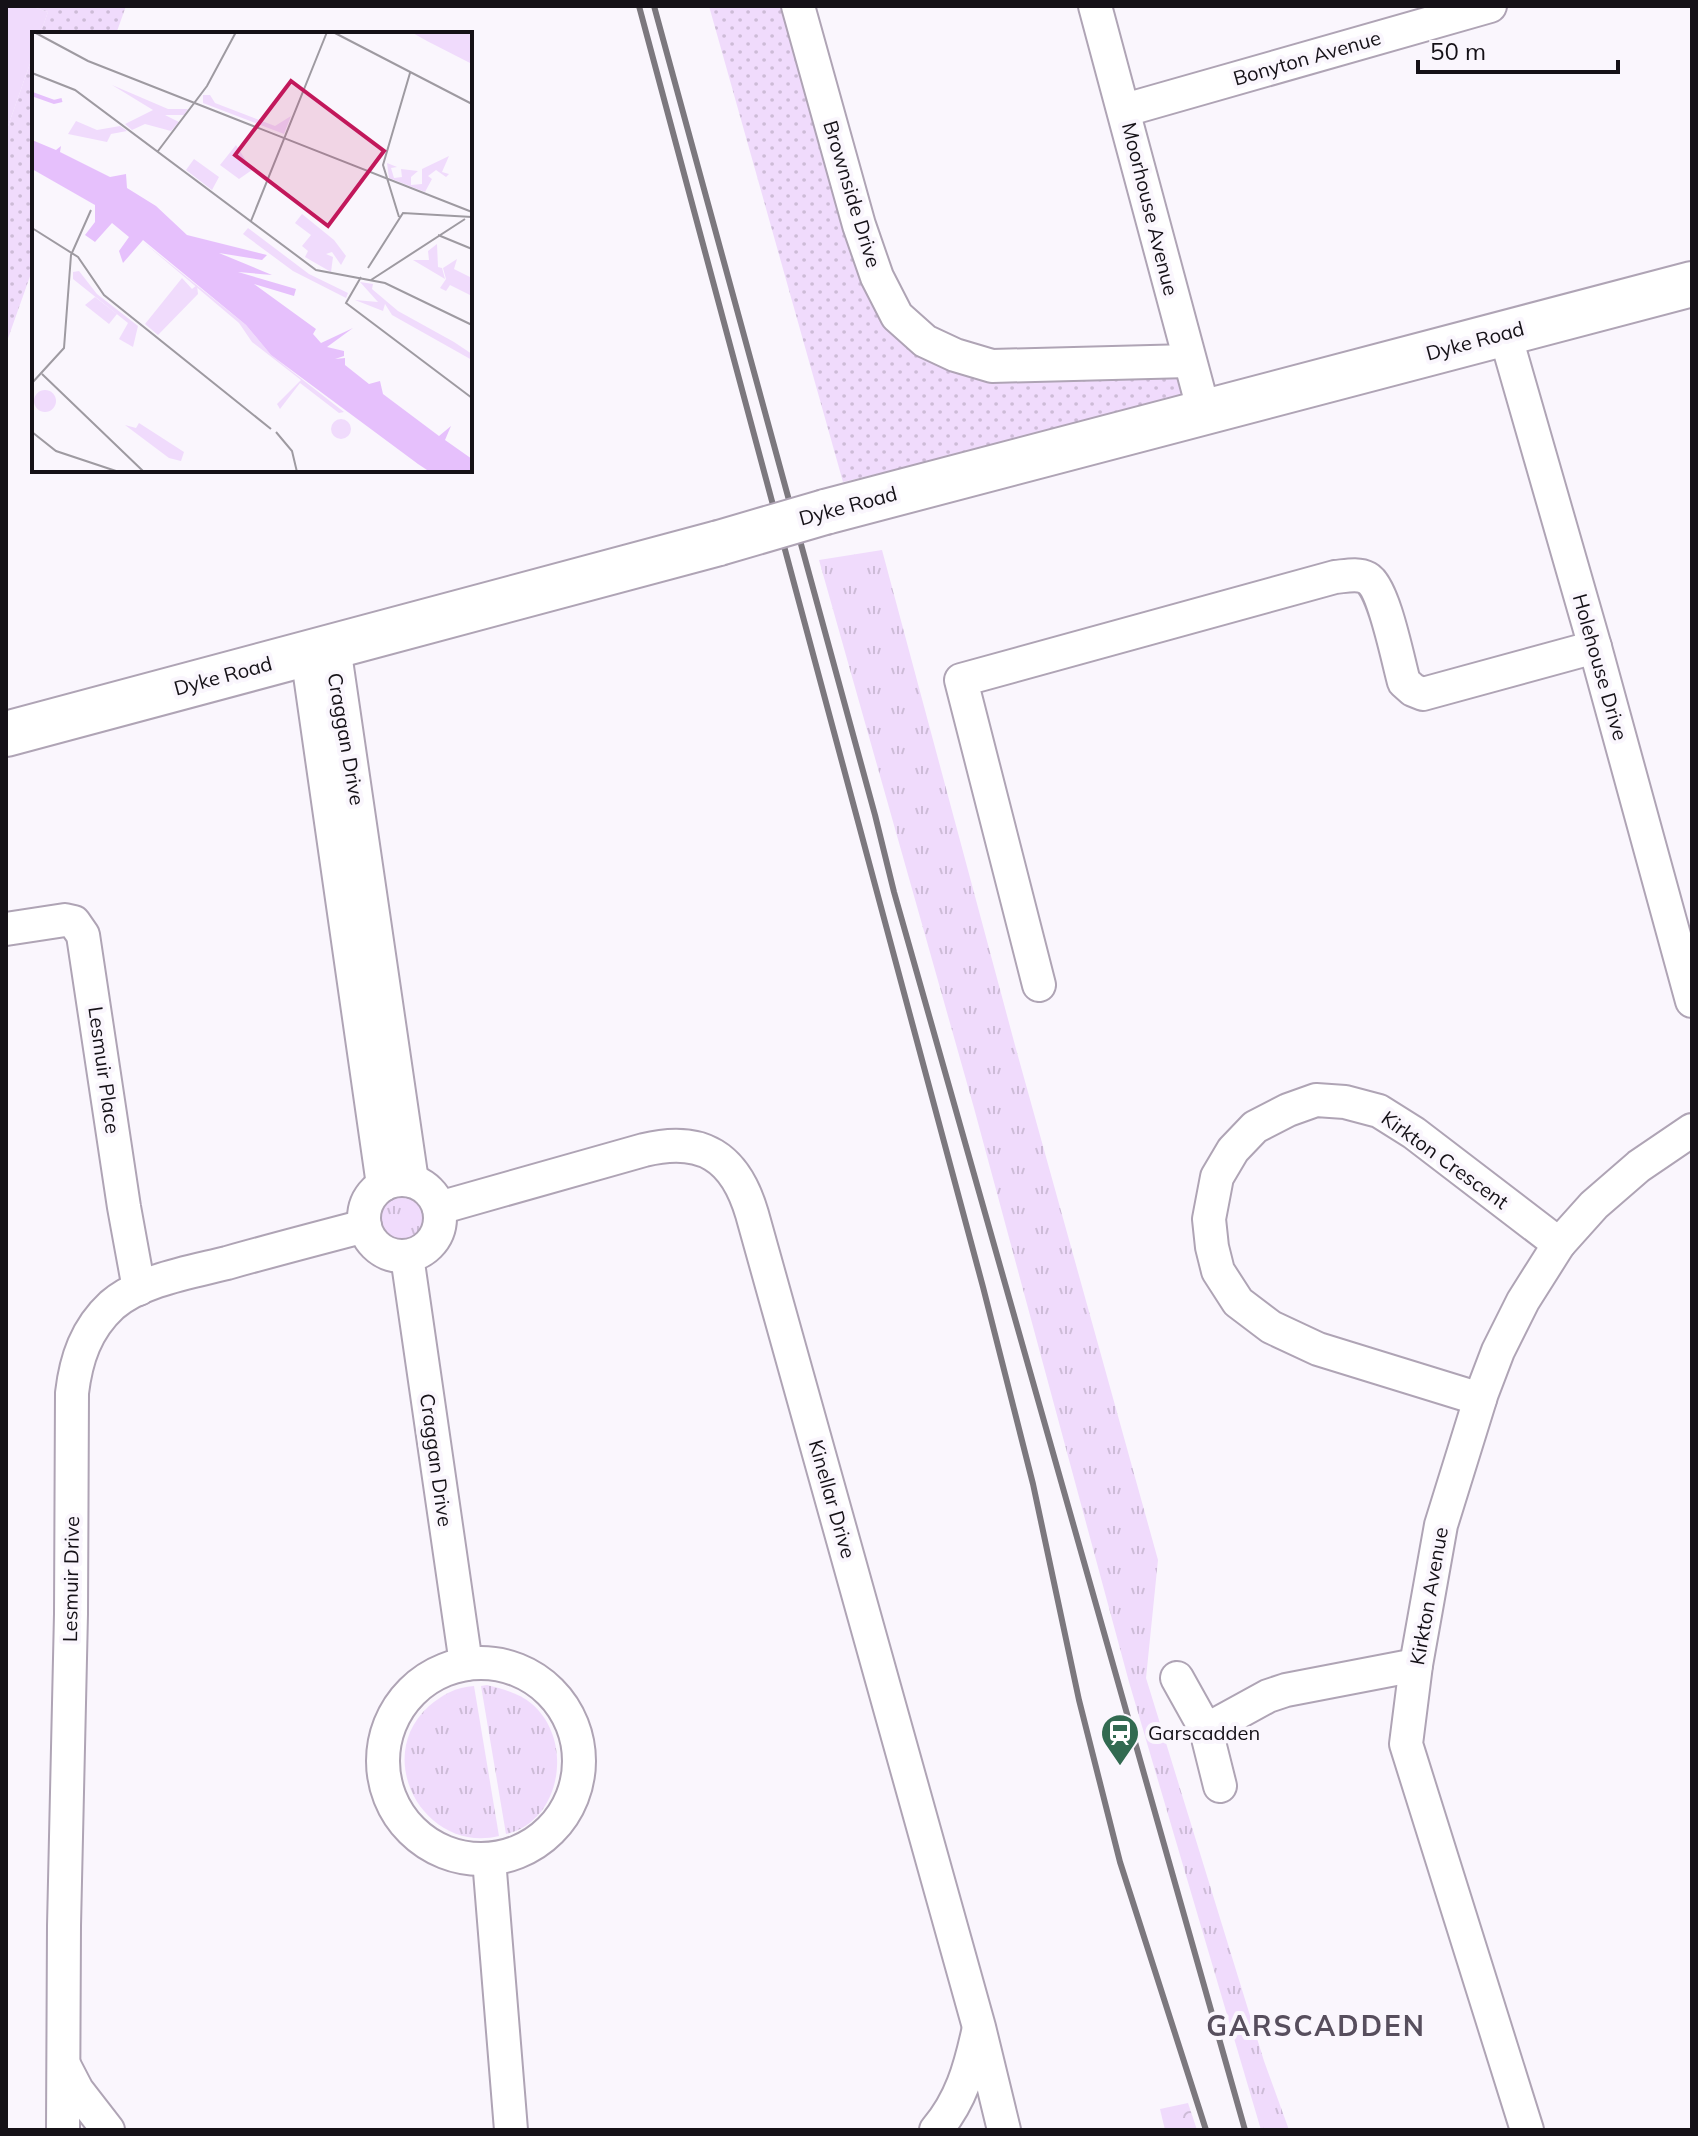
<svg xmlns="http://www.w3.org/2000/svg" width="1698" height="2136" font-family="Mulish,sans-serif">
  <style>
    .grass { fill: url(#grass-tufts) }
    .forest { fill: url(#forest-crowns) }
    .park { fill: url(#park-dots) }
    .pitch { fill: #f0dbfc }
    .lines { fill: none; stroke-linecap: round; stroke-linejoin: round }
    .street-casing { stroke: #afa4b5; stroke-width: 36 }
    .secondary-casing { stroke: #afa4b5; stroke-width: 48 }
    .street { stroke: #fff; stroke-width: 32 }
    .secondary { stroke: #fff; stroke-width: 44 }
    .rail { stroke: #7c787e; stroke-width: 6 }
    .secondary-bridge-casing { stroke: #afa4b5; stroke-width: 48; stroke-linecap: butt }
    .secondary-bridge { stroke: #fff; stroke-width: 44 }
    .labels { text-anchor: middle; stroke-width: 8; stroke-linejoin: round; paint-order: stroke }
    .street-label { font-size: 20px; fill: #151117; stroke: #faf6fd }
    .poi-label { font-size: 20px; fill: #151117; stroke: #faf6fd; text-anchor: start }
    .district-label { font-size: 28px; font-weight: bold; letter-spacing: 2px; fill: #574e5d; stroke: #faf6fd }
    .inset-river { fill: none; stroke: #e6c0fc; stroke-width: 4 }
    .inset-road { fill: none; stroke: #9e9aa1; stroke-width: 2 }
    .view { fill: #c2185b; fill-opacity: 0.15; stroke: #c2185b; stroke-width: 4 }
    .inset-edge { fill: none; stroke: #151117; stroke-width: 4 }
  </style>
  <defs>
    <pattern id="grass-tufts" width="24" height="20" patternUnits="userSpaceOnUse" patternTransform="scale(2)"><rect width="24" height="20" fill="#f0dbfc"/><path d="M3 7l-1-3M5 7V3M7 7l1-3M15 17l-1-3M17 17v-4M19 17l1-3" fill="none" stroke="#cdbbd7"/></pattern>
    <pattern id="forest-crowns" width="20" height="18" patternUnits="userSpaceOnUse" patternTransform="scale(2)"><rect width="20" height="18" fill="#f0dbfc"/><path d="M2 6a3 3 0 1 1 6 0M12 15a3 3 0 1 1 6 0" fill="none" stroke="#cdbbd7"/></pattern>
    <pattern id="park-dots" width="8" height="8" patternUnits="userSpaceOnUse" patternTransform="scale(2)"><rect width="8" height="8" fill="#f0dbfc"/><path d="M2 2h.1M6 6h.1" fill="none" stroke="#cdbbd7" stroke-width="1.8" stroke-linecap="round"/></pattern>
  </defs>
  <rect width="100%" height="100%" fill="#faf6fd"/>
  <g class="grass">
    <polygon points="882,550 1016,1049 1158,1560 1146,1678 1264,2061 1289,2130 1261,2130 1129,1682 974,1108 819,560"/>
    <circle cx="402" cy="1217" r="24"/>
    <path d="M487,1685c16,4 32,8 45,19 42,36 30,117 -26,130l-25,-148z"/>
    <path d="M474,1686l25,150c-74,18 -128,-78 -70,-130 13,-11 27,-19 45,-20z"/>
  </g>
  <polygon class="forest" points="1188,2103 1197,2130 1165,2130 1160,2109"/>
  <g class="park">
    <polygon points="30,6 126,6 116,34 40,34 48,12"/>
    <polygon points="709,6 781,6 859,265 887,318 911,350 978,379 1041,381 1181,373 1190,400 843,482"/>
    <polygon points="34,52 34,265 6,344 6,132"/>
  </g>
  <polygon class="pitch" points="6,6 30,6 48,12 40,34 34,34 34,52 6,132"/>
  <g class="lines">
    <defs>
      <g id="street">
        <polyline points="798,6 859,225 877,277 897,316 925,341 955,355 992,366 1189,361"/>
        <polyline points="1095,6 1204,412"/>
        <polyline points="1125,110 1490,6"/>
        <polyline points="1505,334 1595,647 1692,1001"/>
        <polyline points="6,929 65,920 74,922 83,935 124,1207 139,1289"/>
        <path d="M1039,985l-78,-305 374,-103c11,-1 23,-4 32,1 17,9 31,83 37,104l9,8 10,4 172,-47"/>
        <circle cx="402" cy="1218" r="38"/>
        <polyline points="383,1185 310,675 317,650 337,667 412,1181"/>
        <path d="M439,1208l205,-58c58,-14 91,6 108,64l227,813 25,103"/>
        <polyline points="407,1256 466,1664"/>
        <polyline points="1480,1399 1318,1349 1271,1327 1238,1302 1218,1271 1212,1247 1209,1219 1217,1177 1233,1150 1255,1127 1288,1110 1316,1100 1345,1102 1379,1111 1414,1133 1559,1244"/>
        <circle cx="481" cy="1761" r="98"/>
        <polyline points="1177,1678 1206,1730 1220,1786"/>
        <polyline points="1206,1730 1268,1696 1286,1690 1416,1665"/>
        <polyline points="489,1859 511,2130"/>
        <polyline points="64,2065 77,2090 108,2130"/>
        <path d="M63,2130l1,-204 7,-312 1,-221c4,-34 14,-64 40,-88 29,-25 79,-33 115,-42 46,-13 92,-25 138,-37"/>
        <path d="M936,2130c25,-29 34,-62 42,-98"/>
        <polyline points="1527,2130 1406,1744 1416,1665 1441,1525 1482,1393 1498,1351 1523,1301 1559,1244 1594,1205 1639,1166 1692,1130"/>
      </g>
      <g id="secondary">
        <polyline points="825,512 1692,284"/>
        <polyline points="6,734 719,543"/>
      </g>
    </defs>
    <use href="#street" class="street-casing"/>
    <use href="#secondary" class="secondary-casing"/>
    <use href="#street" class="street"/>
    <use href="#secondary" class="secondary"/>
    <g class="rail">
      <polyline points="639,6 983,1287 1033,1484 1079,1700 1120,1862 1206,2130"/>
      <polyline points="654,6 875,815 894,892 1245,2130"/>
    </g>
    <defs>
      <polyline id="secondary-bridge" points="719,543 825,512"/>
    </defs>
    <use href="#secondary-bridge" class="secondary-bridge-casing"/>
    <use href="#secondary-bridge" class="secondary-bridge"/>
  </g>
  <defs>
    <symbol id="station-pin" viewBox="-11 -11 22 30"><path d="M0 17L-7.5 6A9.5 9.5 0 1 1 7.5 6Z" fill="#326a51" stroke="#faf6fd"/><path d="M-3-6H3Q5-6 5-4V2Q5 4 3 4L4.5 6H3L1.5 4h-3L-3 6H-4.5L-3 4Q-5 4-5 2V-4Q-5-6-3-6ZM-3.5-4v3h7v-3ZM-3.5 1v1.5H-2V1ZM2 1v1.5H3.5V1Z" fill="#fff"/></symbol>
  </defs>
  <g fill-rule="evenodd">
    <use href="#station-pin" x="1098" y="1711" width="44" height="60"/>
  </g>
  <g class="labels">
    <g class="street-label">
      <text transform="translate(1307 58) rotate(-16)" y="7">Bonyton Avenue</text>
      <text transform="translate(852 194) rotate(73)" y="7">Brownside Drive</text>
      <text transform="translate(1150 209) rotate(76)" y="7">Moorhouse Avenue</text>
      <text transform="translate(1475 341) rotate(-15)" y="7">Dyke Road</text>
      <text transform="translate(848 506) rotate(-15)" y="7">Dyke Road</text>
      <text transform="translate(1600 667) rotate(74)" y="7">Holehouse Drive</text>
      <text transform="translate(223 676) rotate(-15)" y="7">Dyke Road</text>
      <text transform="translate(346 739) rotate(80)" y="7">Craggan Drive</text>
      <text transform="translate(104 1070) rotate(82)" y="7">Lesmuir Place</text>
      <text transform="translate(1445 1160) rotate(36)" y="7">Kirkton Crescent</text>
      <text transform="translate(436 1460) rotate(82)" y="7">Craggan Drive</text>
      <text transform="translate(832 1499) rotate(74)" y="7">Kinellar Drive</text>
      <text transform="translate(71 1579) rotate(-89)" y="7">Lesmuir Drive</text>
      <text transform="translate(1429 1596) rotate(-80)" y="7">Kirkton Avenue</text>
    </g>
    <g class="poi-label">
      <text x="1148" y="1740">Garscadden</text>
    </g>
    <g class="district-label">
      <text x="1316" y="2036">GARSCADDEN</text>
    </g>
  </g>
  <g transform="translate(32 32)">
    <rect width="440" height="440" fill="#faf6fd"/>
    <path d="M379,0h61v32l-45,-23zM417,124l-7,16 7,2 -3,3 -10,-7 -8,6 4,3 -7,13 -36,-14 -2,-15 10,4 -6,1 3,10 8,-1 -1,-8 17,2 -7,6v8l11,-1v-15zM110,209l104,84 25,30 73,57 -5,1 -39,-30 -20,26 -3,-5 24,-24 -49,-38 -13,-19zM405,212l1,23 4,1 3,11 -32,-19h16l-1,-9zM107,391l45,29 -3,9 -12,-3 -44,-33 11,3z" fill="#f0dbfc"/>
    <path d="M80,53l56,24h20l-4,6h-19l14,7 -8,9 -26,-7 -13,6 -7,-6 28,-14zM44,89l21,9 23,-4 7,5 -16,3 -4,8 -39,-8zM216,196l61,46 39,19 -2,5 -53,-27 -50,-37zM47,239l18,23 41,32 -5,21 -14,-8 9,-16 -55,-44v-7zM328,250l13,2 -1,5 26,22 56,31 18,12v6l-80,-45 -7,-11 -2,7 -28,-11 23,2z" fill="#f0dbfc"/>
    <path d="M2 369a11 11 0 1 1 22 0a11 11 0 1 1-22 0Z" fill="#f0dbfc"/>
    <path d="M178,63l5,8 60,23 16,-10 -7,18 -81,-31v-8zM204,113l16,25 -13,9 -19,-14zM162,127l25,18 -7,13 -26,-20zM270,182l32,26 12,16 -5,9 -9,-13 -6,2 7,3 -2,15 -26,-15 3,-6 -6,-5 9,-11 -16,-12zM425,227l-3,10 18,9v18l-22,-11 -4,6 -6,-3 6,-9 -3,-11zM150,246l10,11 5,-4 1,9 -40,41 -13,-11zM63,265l22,17 -8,10 -24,-19z" fill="#f0dbfc"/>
    <path d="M299 397a10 10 0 1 1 20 0a10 10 0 1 1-20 0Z" fill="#f0dbfc"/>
    <path d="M0,108l24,10 5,-4 -1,6 50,25 16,-3 1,14 29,18 31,29 80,20 -5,5 -43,-7 53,22 -34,-3 58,17 -2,7 -40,-12 62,45 -3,5 8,9 32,-15 -26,19 17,4v5l-9,3 10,-1v7l24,19 11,-3 3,13 56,42 12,-10 -6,14 27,19v13h-42l-12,-8 -147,-109 -25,-30 -103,-85 -20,23 -4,-12 10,-14 -17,-14 -17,19 -10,-7 10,-13v-17l-63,-36z" fill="#e6c0fc"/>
    <path class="inset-river" d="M0,62l22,8 8,-2"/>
    <path class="inset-road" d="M2,0l54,29 384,151M301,0l139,72M0,41l43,17 241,180 69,13 87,42M126,119l49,-65 29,-54M367,185l-16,-52 27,-92M219,189l76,-189M0,196l46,29 26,38 167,134M406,203l34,14M336,236l35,-55 69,4M329,245l-15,26 126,95M339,248l94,-61M10,342l102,98M0,351l32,-35 7,-93 20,-45M0,400l24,19 63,21M244,400l16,19 5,21"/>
    <path class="view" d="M259,49l93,70 -56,75 -93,-71z"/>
    <rect width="440" height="440" class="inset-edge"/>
  </g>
  <rect width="1698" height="2136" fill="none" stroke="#151117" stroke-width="16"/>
  <path d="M1418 60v12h200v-12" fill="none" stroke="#151117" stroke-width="4"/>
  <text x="1430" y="60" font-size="24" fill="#151117" stroke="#faf6fd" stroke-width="6" paint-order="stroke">50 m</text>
</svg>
